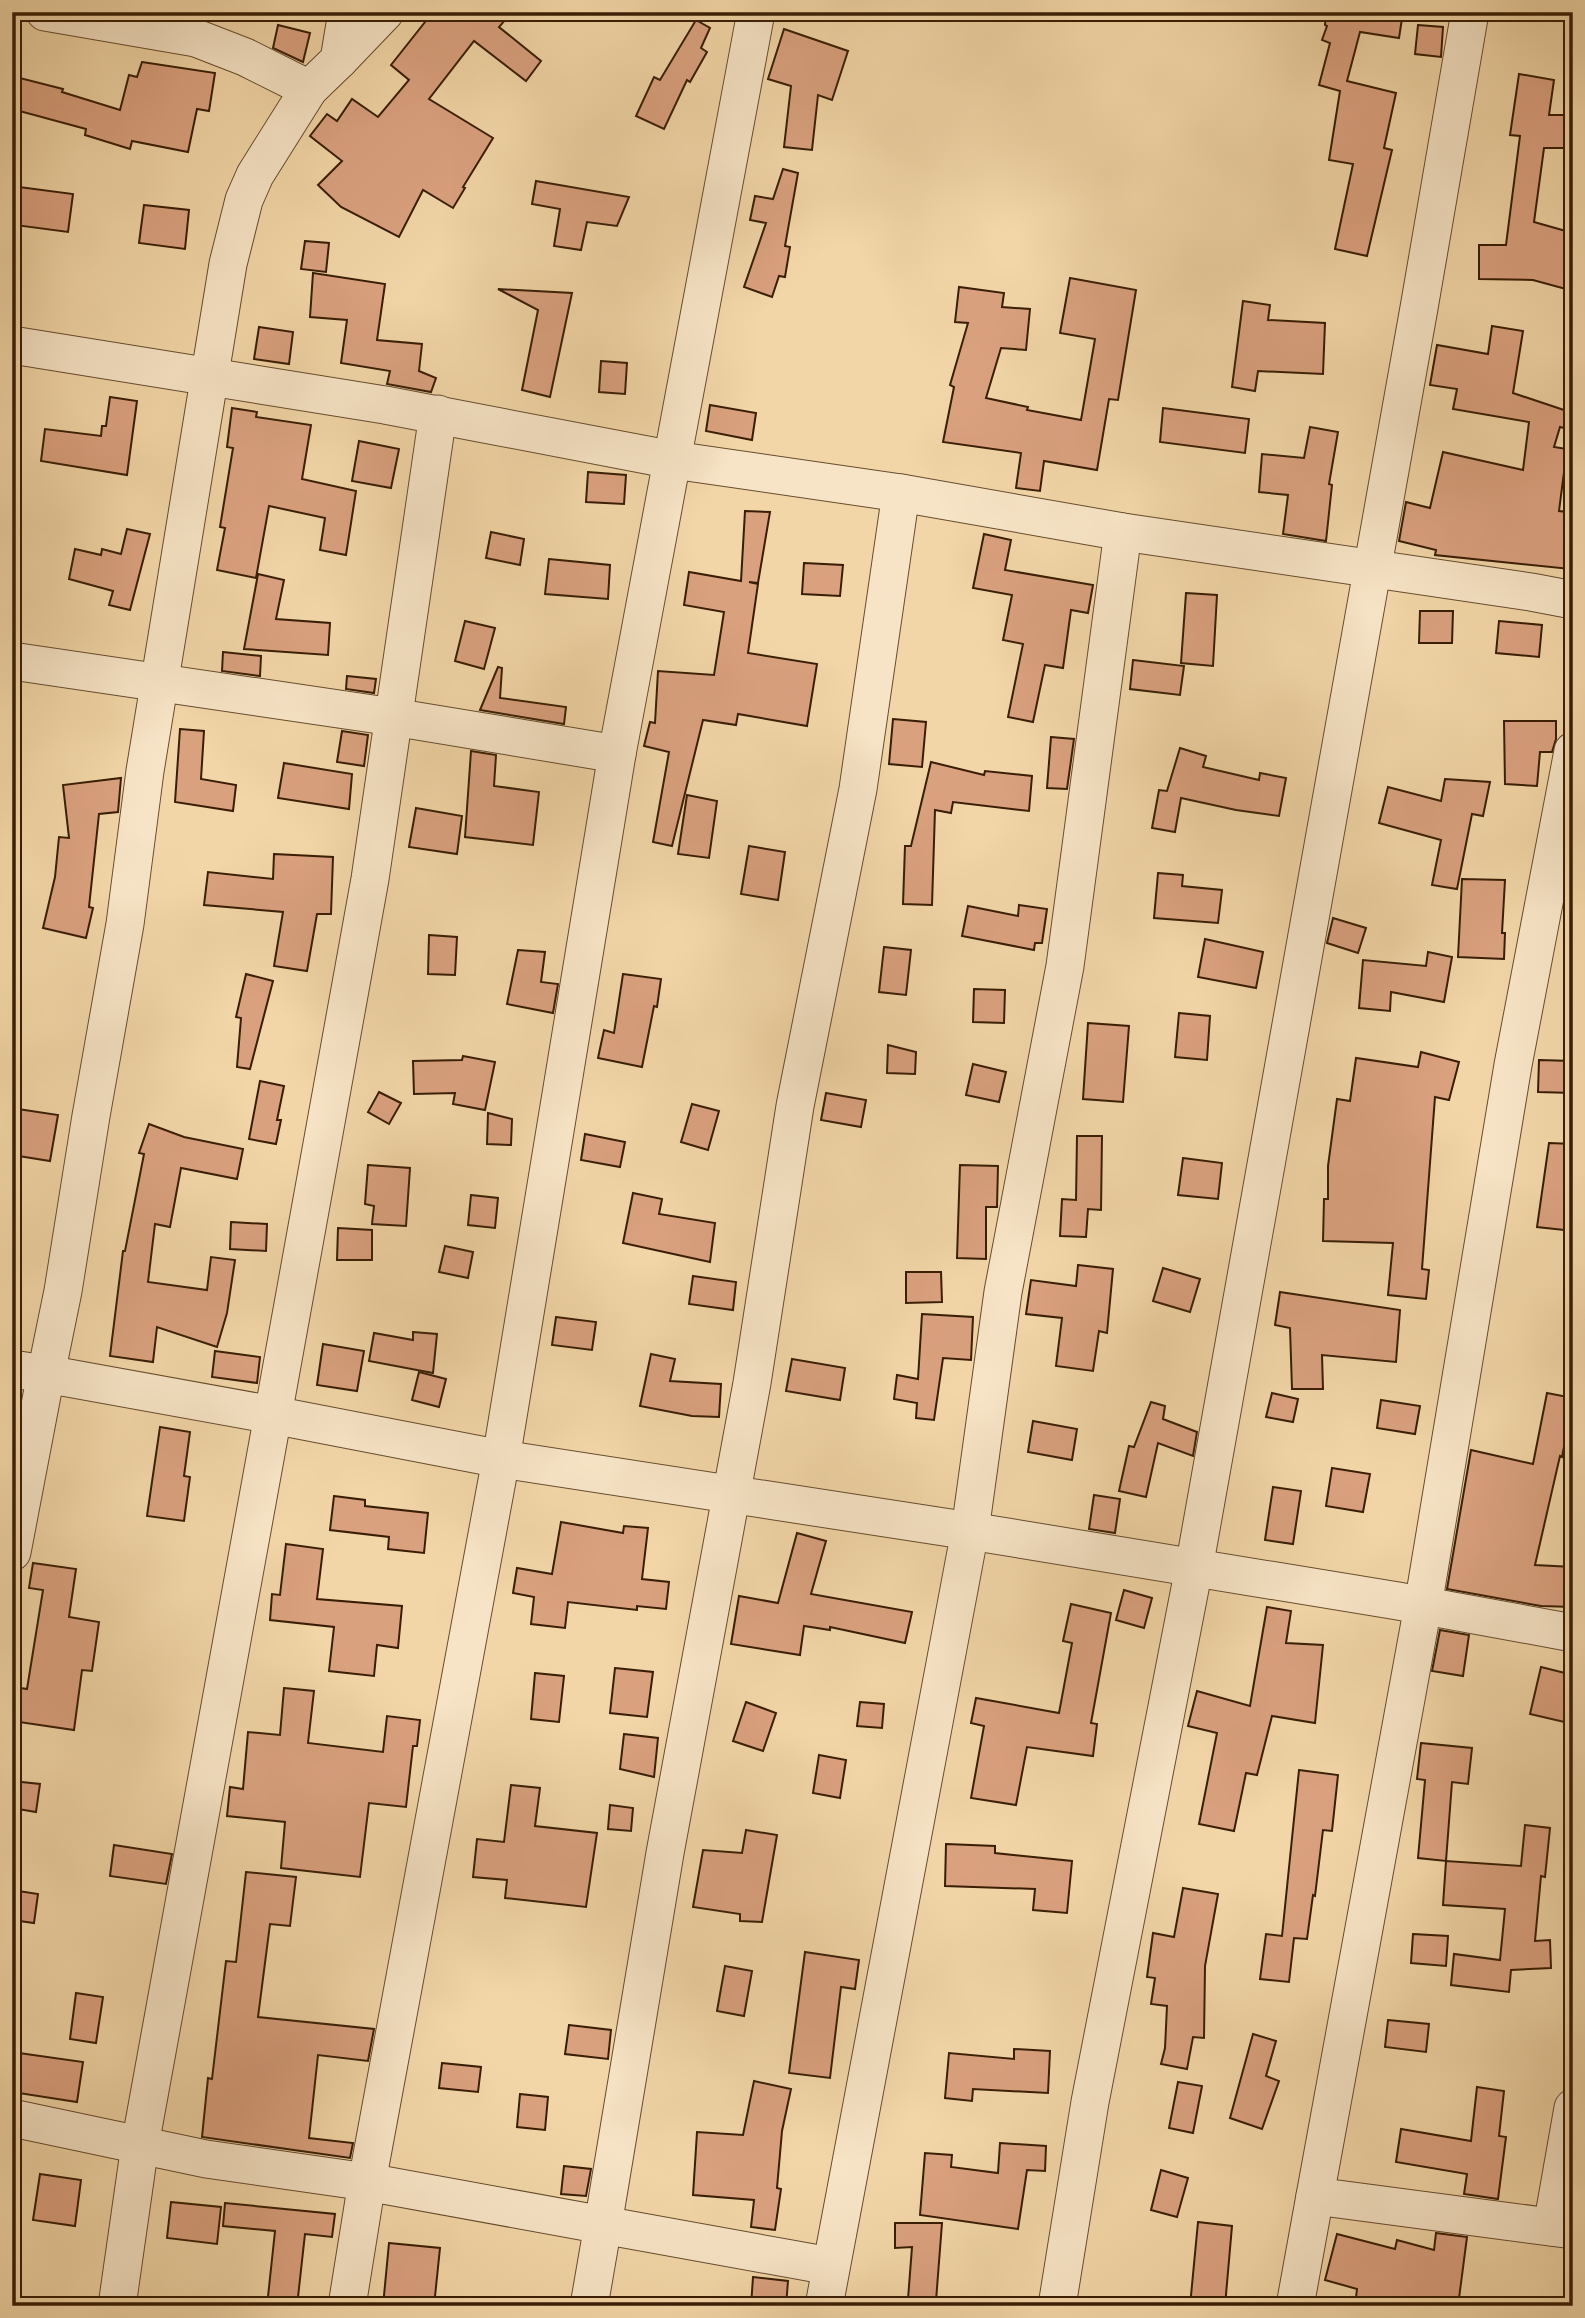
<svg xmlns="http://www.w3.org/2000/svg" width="1585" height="2318" font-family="Alegreya,serif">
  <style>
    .building { fill: #daa17f; stroke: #391e05; stroke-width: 2 }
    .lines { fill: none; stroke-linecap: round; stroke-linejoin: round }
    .minor-casing { stroke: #674c2e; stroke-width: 39 }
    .minor { stroke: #f7e4c6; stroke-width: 37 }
  </style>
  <rect width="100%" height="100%" fill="#f2d6a7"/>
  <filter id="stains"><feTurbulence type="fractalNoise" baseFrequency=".00286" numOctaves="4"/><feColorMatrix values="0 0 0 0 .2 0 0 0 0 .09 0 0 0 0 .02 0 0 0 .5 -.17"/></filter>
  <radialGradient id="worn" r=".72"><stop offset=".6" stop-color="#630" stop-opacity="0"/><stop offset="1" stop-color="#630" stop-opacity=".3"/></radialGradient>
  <g class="building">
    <polygon points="433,12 512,12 499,27 541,61 526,81 474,41 429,99 493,138 463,187 465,188 453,208 423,190 399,237 341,207 318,185 342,161 310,136 327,114 337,121 352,99 378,117 409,80 391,65"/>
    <polygon points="1326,12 1403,12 1399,38 1360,32 1347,81 1396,93 1384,148 1392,150 1367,256 1335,249 1353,164 1329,160 1340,91 1319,85 1330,43 1322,40 1327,26 1325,25"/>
    <polygon points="696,20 710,28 701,48 707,52 690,82 687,80 664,129 636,116 654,77 660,80"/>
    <polygon points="278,25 310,33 303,62 273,48"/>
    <polygon points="1418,25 1443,27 1441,57 1415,54"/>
    <polygon points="784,29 848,51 832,100 818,95 812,150 784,147 791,86 768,79"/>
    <polygon points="142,62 215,73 209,111 197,109 188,152 132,141 130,149 85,135 86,129 12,109 12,76 63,89 62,92 120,110 129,75 137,77"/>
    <polygon points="1519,74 1554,80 1549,115 1573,115 1573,148 1544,148 1534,222 1573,233 1573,291 1533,280 1479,279 1479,245 1506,245 1520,136 1510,135"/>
    <polygon points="783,169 798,173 785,246 790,247 785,277 779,276 772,297 744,287 766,223 750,220 755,196 773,199"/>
    <polygon points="536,181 629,197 617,226 587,222 581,250 554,246 560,209 532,204"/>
    <polygon points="19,187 73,194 68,232 15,225"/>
    <polygon points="144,205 189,210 185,249 139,243"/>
    <polygon points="305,241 329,243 326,272 301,269"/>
    <polygon points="313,273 385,284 377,340 422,344 419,371 436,378 431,392 387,384 390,371 341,363 347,320 310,317"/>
    <polygon points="1070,278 1136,290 1118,400 1109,399 1097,470 1044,461 1040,491 1016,488 1021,453 943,442 954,387 950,385 968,323 955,322 959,287 1004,293 1002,307 1030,309 1026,350 1001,348 986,398 1028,407 1027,410 1081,420 1095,339 1060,333"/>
    <polygon points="498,289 572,293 550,397 522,390 538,310"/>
    <polygon points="1243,301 1270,305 1268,320 1325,323 1323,374 1258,371 1255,391 1232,387"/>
    <polygon points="1492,326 1523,331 1513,393 1573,413 1573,430 1560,427 1554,447 1567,449 1559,511 1568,512 1566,533 1573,534 1570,569 1435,555 1436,550 1399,541 1406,502 1430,508 1443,452 1523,470 1529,422 1453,409 1457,389 1430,385 1437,345 1488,354"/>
    <polygon points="259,327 293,332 289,364 254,359"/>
    <polygon points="601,361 627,363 625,394 599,392"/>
    <polygon points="110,397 137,401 127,475 41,461 45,429 101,436 102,426 106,426"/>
    <polygon points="710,405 756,413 752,440 706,431"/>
    <polygon points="232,408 257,412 256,417 311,425 302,479 356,491 346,555 320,550 325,518 269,506 256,578 217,570 225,528 220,527 233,448 227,447"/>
    <polygon points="1163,408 1249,419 1245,453 1160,442"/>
    <polygon points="1310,427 1338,432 1329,484 1332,485 1326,541 1283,534 1288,495 1259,492 1262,454 1304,458"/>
    <polygon points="359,441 399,449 391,488 352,481"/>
    <polygon points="588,472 626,475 624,504 586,502"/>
    <polygon points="745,511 770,512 758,583 749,582 758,584 748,653 817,664 807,726 738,714 736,725 703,720 672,846 653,842 669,752 644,746 650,722 655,723 658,671 714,675 724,612 684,605 689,572 741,581"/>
    <polygon points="127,529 150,534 130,610 109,605 113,591 69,579 75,549 101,555 102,549 121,554"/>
    <polygon points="491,532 524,539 520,565 486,558"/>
    <polygon points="984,534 1011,540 1005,570 1093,585 1088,613 1071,610 1063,668 1045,665 1033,722 1008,717 1023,644 1003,640 1012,595 973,588"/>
    <polygon points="549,559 610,565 608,599 545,594"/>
    <polygon points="804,563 843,565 840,596 802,594"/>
    <polygon points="258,574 284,580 276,619 330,623 328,655 244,649"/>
    <polygon points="1186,593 1217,595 1213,666 1181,663"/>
    <polygon points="1420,611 1453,611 1452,643 1419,643"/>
    <polygon points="465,621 495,628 484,669 455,661"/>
    <polygon points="1499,621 1542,625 1539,657 1496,653"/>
    <polygon points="223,652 261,656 260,676 222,671"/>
    <polygon points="1133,660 1184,666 1180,695 1130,689"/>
    <polygon points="498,667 502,668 500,698 566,707 564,724 480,710"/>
    <polygon points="347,676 376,679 374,693 346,689"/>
    <polygon points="893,719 926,722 922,767 889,764"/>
    <polygon points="1504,721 1556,721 1556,739 1552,752 1540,752 1537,786 1505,784"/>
    <polygon points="180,729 204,731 201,779 236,785 233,811 175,802"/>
    <polygon points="342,731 368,735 364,766 337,762"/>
    <polygon points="1051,737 1074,739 1067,789 1047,788"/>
    <polygon points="1180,748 1206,756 1203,767 1259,780 1260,773 1286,778 1279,816 1236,810 1181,798 1175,832 1152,828 1159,790 1167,791"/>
    <polygon points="471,751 496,755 494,786 539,792 533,845 465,837"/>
    <polygon points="931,762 984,775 985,771 1032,776 1029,811 953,802 951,813 935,810 932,905 903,904 905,846 911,846"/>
    <polygon points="284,763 352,774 349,809 278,798"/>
    <polygon points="121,778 118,812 99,814 89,907 93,908 86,938 43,928 55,877 59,837 69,838 63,785"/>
    <polygon points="1445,779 1490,782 1483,816 1472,814 1457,889 1432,885 1441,840 1379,823 1388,787 1441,801"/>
    <polygon points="687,795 717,801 709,858 678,854"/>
    <polygon points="416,808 462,816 457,854 409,847"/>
    <polygon points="749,846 785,852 778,900 741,894"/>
    <polygon points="274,854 333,857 331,914 317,914 307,971 274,966 283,912 204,905 208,872 273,879"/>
    <polygon points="1158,873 1183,875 1182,886 1222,890 1218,923 1154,918"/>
    <polygon points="1462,879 1505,880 1502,933 1505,933 1504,959 1458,957"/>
    <polygon points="1019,905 1047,909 1042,943 1035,943 1034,950 962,936 968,906 1018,916"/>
    <polygon points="1333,918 1366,928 1358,953 1327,943"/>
    <polygon points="429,935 457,937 455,975 428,974"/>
    <polygon points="1205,939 1263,952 1256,988 1198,977"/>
    <polygon points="884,947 911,950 906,995 879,992"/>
    <polygon points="518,950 545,952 541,982 558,984 553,1013 507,1004"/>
    <polygon points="1428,952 1452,957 1444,1002 1391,992 1390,1011 1359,1008 1363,960 1426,966"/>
    <polygon points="246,974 273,981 250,1069 237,1067 241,1018 236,1017"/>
    <polygon points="623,974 661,979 657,1007 654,1006 642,1067 598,1058 604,1030 614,1033"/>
    <polygon points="974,989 1005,990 1004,1023 973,1022"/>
    <polygon points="1179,1013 1210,1016 1207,1060 1175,1057"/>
    <polygon points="1088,1023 1129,1026 1123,1102 1083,1099"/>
    <polygon points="888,1045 916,1052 915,1074 887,1073"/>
    <polygon points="1421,1052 1459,1062 1449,1100 1435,1097 1422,1269 1429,1270 1426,1299 1388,1295 1393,1243 1323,1241 1324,1199 1328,1199 1328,1166 1337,1099 1350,1101 1356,1058 1418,1067"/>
    <polygon points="463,1056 495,1062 485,1110 453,1104 455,1093 414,1094 413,1061 462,1060"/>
    <polygon points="1539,1060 1573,1061 1573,1093 1538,1092"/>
    <polygon points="973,1064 1006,1072 999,1102 966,1095"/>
    <polygon points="260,1081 284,1086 277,1120 281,1120 276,1144 249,1139"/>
    <polygon points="379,1092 401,1103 389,1124 368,1112"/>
    <polygon points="826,1093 866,1100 861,1127 821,1120"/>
    <polygon points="692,1104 719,1111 708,1150 681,1142"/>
    <polygon points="18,1109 58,1115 50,1161 12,1155"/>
    <polygon points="488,1113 512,1119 511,1145 487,1144"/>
    <polygon points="149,1124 184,1137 243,1149 237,1179 181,1168 170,1227 155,1224 148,1282 207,1290 211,1257 235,1260 227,1313 217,1347 157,1327 153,1362 110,1356 123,1251 125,1251 144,1154 139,1153"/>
    <polygon points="585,1134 625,1142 620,1167 581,1160"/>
    <polygon points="1077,1136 1102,1136 1101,1210 1088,1209 1086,1237 1060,1236 1062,1199 1076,1200"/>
    <polygon points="1549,1143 1573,1144 1573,1231 1537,1227"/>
    <polygon points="1183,1158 1222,1163 1218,1199 1178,1195"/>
    <polygon points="368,1165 410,1168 406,1226 372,1224 374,1206 365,1204"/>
    <polygon points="960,1165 998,1166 997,1207 986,1207 986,1259 957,1258"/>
    <polygon points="633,1193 662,1199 659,1214 715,1223 710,1262 623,1243"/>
    <polygon points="471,1195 498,1198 495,1228 468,1225"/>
    <polygon points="231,1222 267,1224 266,1251 230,1249"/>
    <polygon points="338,1228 372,1230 372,1260 337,1260"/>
    <polygon points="445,1246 473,1252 468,1278 439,1272"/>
    <polygon points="1078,1265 1113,1269 1107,1333 1099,1331 1093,1371 1056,1366 1062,1318 1026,1314 1031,1280 1076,1286"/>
    <polygon points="1163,1268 1200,1279 1190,1312 1153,1301"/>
    <polygon points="906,1272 941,1272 942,1302 906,1303"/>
    <polygon points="693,1276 736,1282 733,1310 689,1304"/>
    <polygon points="1280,1292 1400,1310 1396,1362 1322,1355 1323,1389 1292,1389 1290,1328 1275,1325"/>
    <polygon points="922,1314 973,1317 971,1360 943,1358 934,1420 916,1418 917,1403 894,1399 897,1375 918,1379"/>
    <polygon points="556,1317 596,1322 592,1350 552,1345"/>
    <polygon points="413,1332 437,1334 433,1373 369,1361 374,1333 413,1340"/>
    <polygon points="323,1344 364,1351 357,1391 317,1385"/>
    <polygon points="215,1351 260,1357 257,1383 212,1377"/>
    <polygon points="651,1354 675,1359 670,1381 721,1384 719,1417 692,1416 640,1406"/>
    <polygon points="792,1359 845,1368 840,1400 786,1391"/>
    <polygon points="419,1372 446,1379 439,1407 412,1400"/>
    <polygon points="1272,1393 1298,1399 1293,1422 1266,1417"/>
    <polygon points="1547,1393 1573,1398 1573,1401 1562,1457 1560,1456 1535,1565 1573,1567 1573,1607 1541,1606 1447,1589 1471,1450 1533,1464"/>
    <polygon points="1381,1400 1420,1406 1415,1434 1377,1428"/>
    <polygon points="1151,1402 1165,1406 1163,1419 1197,1432 1193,1456 1158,1443 1146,1497 1119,1491 1129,1446 1134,1447"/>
    <polygon points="1033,1421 1077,1429 1072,1460 1028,1452"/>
    <polygon points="160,1427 190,1432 184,1476 190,1477 184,1521 147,1516"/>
    <polygon points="1332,1468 1370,1474 1363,1512 1326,1506"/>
    <polygon points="1273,1487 1301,1491 1293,1544 1265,1540"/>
    <polygon points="1094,1495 1120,1499 1115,1533 1089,1529"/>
    <polygon points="334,1496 365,1500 365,1506 428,1513 424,1553 388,1549 389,1537 330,1530"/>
    <polygon points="561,1522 623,1533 624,1526 648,1528 642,1579 669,1582 666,1609 637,1606 637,1610 568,1602 565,1628 531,1624 534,1597 513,1593 517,1568 552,1574"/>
    <polygon points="797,1533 826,1541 811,1594 912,1612 905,1643 830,1627 830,1630 804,1626 800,1655 731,1644 739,1596 778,1603"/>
    <polygon points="286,1544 323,1549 317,1599 402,1606 398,1648 377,1645 374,1676 329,1671 334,1627 270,1620 272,1594 280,1595"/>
    <polygon points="33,1563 76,1569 69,1617 99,1622 92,1671 82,1670 74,1730 12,1721 14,1687 27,1689 43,1590 29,1588"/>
    <polygon points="1124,1590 1152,1598 1144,1628 1116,1620"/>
    <polygon points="1071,1604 1111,1613 1091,1723 1097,1724 1093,1756 1027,1747 1016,1805 971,1798 984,1726 971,1723 976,1698 1059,1713 1072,1643 1063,1641"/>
    <polygon points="1267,1607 1291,1611 1286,1643 1323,1645 1315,1723 1272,1716 1257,1775 1246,1773 1234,1831 1199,1824 1217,1733 1188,1726 1197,1691 1250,1706"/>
    <polygon points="1440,1630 1469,1635 1463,1676 1432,1671"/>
    <polygon points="1541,1667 1573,1675 1573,1724 1530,1714"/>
    <polygon points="615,1668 653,1672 647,1717 610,1713"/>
    <polygon points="535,1673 564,1676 559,1722 531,1719"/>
    <polygon points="284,1688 314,1691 308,1743 383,1752 387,1716 420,1720 417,1746 413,1746 406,1807 369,1803 360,1877 281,1868 285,1822 227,1816 230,1787 243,1789 248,1732 280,1735"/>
    <polygon points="746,1702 776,1713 763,1751 733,1741"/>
    <polygon points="860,1702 884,1704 882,1728 857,1726"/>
    <polygon points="624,1734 658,1738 654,1777 620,1769"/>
    <polygon points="1421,1743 1472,1748 1468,1784 1452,1782 1446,1861 1418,1858 1425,1780 1417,1779"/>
    <polygon points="819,1755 846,1760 840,1798 813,1793"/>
    <polygon points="1299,1770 1338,1775 1332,1831 1323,1830 1315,1896 1313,1895 1307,1939 1294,1938 1289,1982 1260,1979 1266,1934 1282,1936"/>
    <polygon points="12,1781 40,1784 36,1812 12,1808"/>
    <polygon points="511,1785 540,1788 535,1826 597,1833 586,1907 505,1898 507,1880 473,1877 477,1839 504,1842"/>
    <polygon points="610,1805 633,1808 631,1831 608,1829"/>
    <polygon points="1525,1825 1550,1828 1545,1877 1541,1876 1535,1941 1550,1940 1551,1968 1511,1970 1509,1992 1451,1985 1454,1954 1500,1960 1505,1909 1443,1905 1446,1861 1521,1866"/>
    <polygon points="746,1830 777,1835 762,1922 740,1921 740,1914 693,1907 703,1850 742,1853"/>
    <polygon points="946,1844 995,1846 995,1853 1072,1861 1067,1913 1033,1910 1035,1889 945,1886"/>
    <polygon points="114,1845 172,1854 166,1884 110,1876"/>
    <polygon points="246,1872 296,1877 290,1926 270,1924 258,2017 374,2029 368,2061 318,2055 309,2138 353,2143 350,2158 202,2137 208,2078 212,2079 226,1961 236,1962"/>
    <polygon points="1183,1888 1218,1894 1205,1966 1204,2038 1193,2037 1187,2069 1161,2064 1165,2048 1167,2006 1151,2004 1155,1978 1147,1977 1153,1933 1174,1937"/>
    <polygon points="12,1890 38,1894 34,1923 12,1920"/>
    <polygon points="1413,1934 1448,1936 1446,1966 1411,1963"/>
    <polygon points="805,1952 859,1960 855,1989 841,1987 830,2078 789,2073"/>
    <polygon points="725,1966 752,1971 744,2016 717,2011"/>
    <polygon points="76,1993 103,1997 96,2043 70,2039"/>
    <polygon points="1388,2020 1429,2024 1426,2052 1385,2047"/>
    <polygon points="569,2025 611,2030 608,2059 565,2054"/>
    <polygon points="1253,2034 1276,2041 1266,2076 1279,2081 1262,2129 1230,2118"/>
    <polygon points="1014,2049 1050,2051 1048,2093 973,2089 972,2101 945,2098 949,2053 1014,2059"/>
    <polygon points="12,2052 83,2062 77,2102 12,2092"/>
    <polygon points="442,2063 481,2067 478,2092 439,2088"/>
    <polygon points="754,2081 791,2089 782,2131 777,2188 781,2189 775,2230 751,2227 754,2200 693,2195 697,2132 743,2135"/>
    <polygon points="1178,2082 1202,2086 1193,2133 1169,2128"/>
    <polygon points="1477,2087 1504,2091 1499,2136 1506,2137 1498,2199 1464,2194 1467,2174 1396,2162 1401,2129 1471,2141"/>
    <polygon points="520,2094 548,2097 545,2130 517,2127"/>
    <polygon points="1000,2143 1046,2146 1045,2171 1027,2170 1018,2229 920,2215 925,2153 952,2155 951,2167 998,2173"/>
    <polygon points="564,2166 591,2169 586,2196 561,2194"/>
    <polygon points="1161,2170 1188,2178 1177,2217 1151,2210"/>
    <polygon points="40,2174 81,2180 75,2226 33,2220"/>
    <polygon points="171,2202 221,2207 217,2244 167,2238"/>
    <polygon points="225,2203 335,2214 332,2237 305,2234 297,2306 267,2306 275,2231 223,2226"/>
    <polygon points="1198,2222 1232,2226 1225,2306 1190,2306"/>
    <polygon points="895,2223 942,2223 936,2301 908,2299 912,2247 895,2248"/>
    <polygon points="1436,2233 1467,2237 1458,2306 1355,2306 1357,2289 1325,2280 1337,2234 1395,2249 1397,2240 1434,2250"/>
    <polygon points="389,2243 440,2248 434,2306 383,2306"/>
    <polygon points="753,2277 788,2281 786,2306 751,2306"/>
  </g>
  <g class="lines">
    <defs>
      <g id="minor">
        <polyline points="45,12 196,38 245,57 309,89"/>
        <polyline points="339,60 385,12"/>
        <polyline points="12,345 385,405 673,460 901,493 1123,532 1531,592 1573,600"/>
        <polyline points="438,414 370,879 273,1415 501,1459 970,1531 1398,1601 1573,1633"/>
        <polyline points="12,661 393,717 617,754"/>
        <polyline points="1573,751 1513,1065 1423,1606 1315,2196 1573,2230"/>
        <polyline points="12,1369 46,1374 63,1291 91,1116 125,924 145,771 228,264 244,200 255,175 309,89 339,60 347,12"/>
        <polyline points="12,1552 46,1374 273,1415 140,2145 117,2306"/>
        <polyline points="12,2118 206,2159 367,2182 603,2225 589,2306"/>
        <polyline points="1552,2227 1573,2108"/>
        <polyline points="830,2266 603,2225 665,1853 752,1383 795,1106 858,789 901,493"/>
        <polyline points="347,2306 367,2182 501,1459 617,754 756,12"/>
        <polyline points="824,2306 970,1531 1003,1292 1065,966 1123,532"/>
        <polyline points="1057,2306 1090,2102 1194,1568 1419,308 1470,12"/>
        <polyline points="1295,2306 1315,2196"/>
      </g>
    </defs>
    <use href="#minor" class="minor-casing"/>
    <use href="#minor" class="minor"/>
  </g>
  <rect width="1585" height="2318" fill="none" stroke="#f2d6a7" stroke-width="42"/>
  <rect x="14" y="14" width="1557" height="2290" fill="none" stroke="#391e05" stroke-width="3.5"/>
  <rect x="21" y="21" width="1543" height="2276" fill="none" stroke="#391e05" stroke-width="2"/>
  <rect width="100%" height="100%" filter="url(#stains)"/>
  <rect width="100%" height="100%" fill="url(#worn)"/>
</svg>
